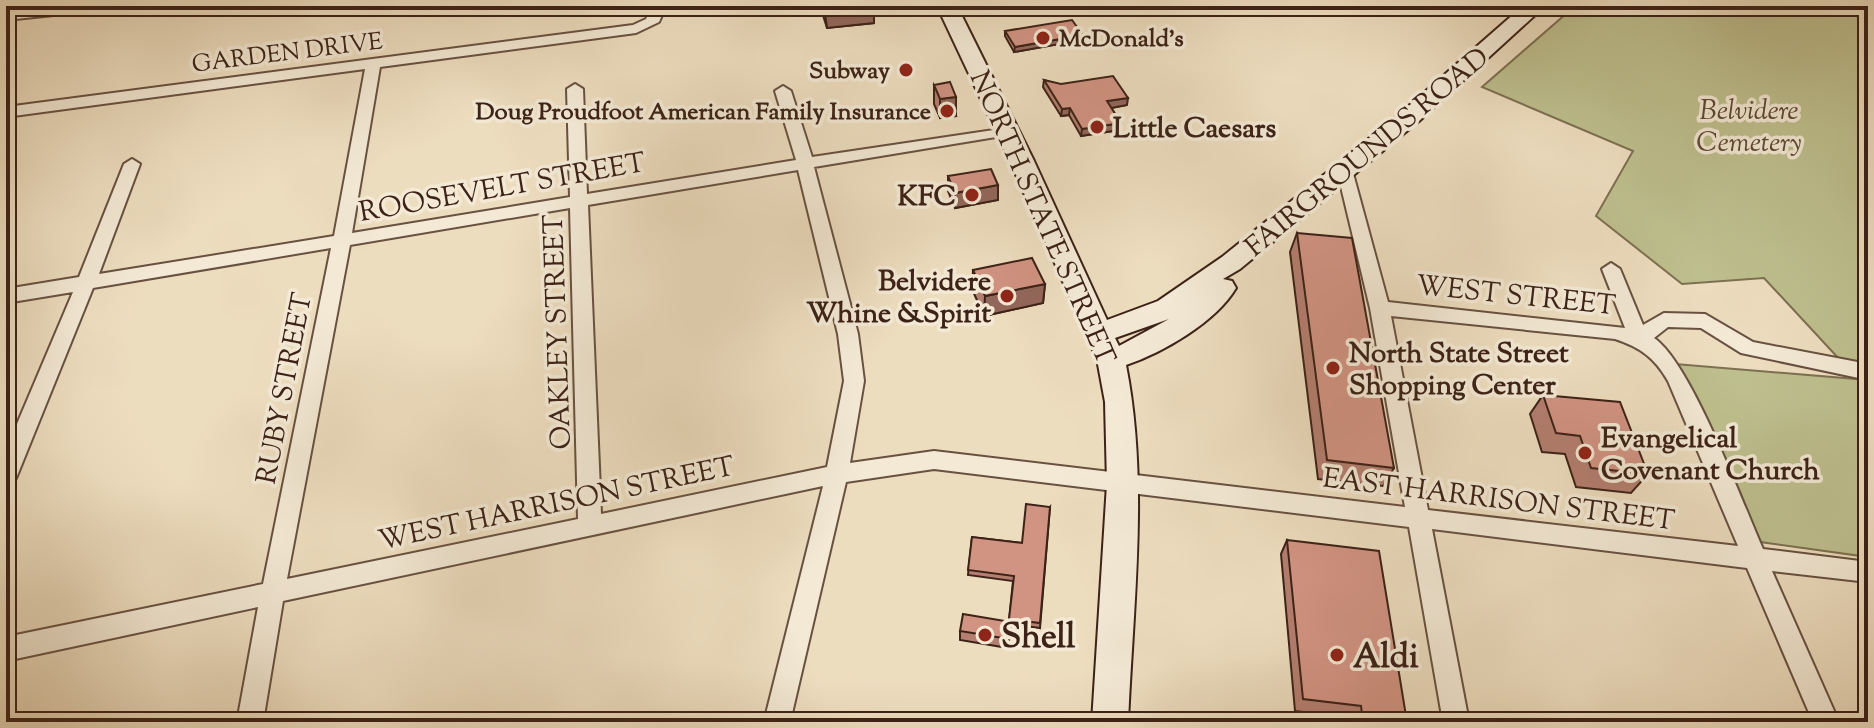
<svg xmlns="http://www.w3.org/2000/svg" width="1874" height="728" font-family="'Sorts Mill Goudy',serif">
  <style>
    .green { fill: #bebf8e; stroke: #7d7052; stroke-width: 2 }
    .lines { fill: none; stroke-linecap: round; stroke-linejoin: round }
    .minor-casing { stroke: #685141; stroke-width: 4 }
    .secondary-casing { stroke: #3c2217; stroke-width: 4 }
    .minor { fill: #f3e9d5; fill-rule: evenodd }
    .secondary { fill: #f3e9d5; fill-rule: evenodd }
    .wall { fill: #b47e70; stroke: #3c2217; stroke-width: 2 }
    .shaded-wall { fill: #92675b; stroke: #3c2217; stroke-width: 2 }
    .building { fill: #d19382; stroke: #3c2217; stroke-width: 2 }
    .poi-dot { fill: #8f2418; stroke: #f3e9d5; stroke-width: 3 }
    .labels { text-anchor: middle; stroke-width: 7; stroke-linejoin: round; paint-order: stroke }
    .far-poi-label { font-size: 24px; font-weight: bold; fill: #3c2217; stroke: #f3e9d5; text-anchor: end }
    .far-street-label { font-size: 24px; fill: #3c2217; stroke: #f3e9d5 }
    .park-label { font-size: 28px; font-style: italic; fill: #5c4935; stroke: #f3e9d5 }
    .poi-label { font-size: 28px; font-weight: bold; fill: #3c2217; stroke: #f3e9d5; text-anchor: start }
    .street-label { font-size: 28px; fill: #3c2217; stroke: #f3e9d5 }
    .near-poi-label { font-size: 34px; font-weight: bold; fill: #3c2217; stroke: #f3e9d5; text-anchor: start }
  </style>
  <rect width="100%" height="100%" fill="#edddbf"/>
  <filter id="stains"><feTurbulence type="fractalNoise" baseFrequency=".0025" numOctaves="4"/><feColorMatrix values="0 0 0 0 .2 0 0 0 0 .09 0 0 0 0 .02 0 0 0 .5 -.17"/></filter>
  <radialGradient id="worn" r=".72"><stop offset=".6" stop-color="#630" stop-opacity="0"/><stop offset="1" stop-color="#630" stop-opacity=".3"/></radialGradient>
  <g class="green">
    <polygon points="1575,6 1826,6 1868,20 1868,368 1841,361 1764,278 1682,284 1596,216 1633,151 1482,87"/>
    <polygon points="1675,364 1868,380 1868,557 1753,541"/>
  </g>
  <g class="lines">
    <defs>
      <g id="minor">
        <polygon points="61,6 108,6 101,10 6,20 6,12"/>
        <path d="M652,6h14l-7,16 -23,11 -256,34 -28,166 218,-36 -3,-108 8,-5 8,5 4,105 209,-34 -21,-69 8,-5 8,5 21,66 202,-30v6l-6,2 -194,32 44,167 6,47 -14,82 84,-12 471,56 -35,-199 -33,-138 2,-4h12l37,136 237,26 -23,-59 9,-6 9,6 23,56 21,-12 41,1 48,28 115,22v16l-127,-27 -40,-25 -33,-1 -14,11c37,25 88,164 109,211l105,13v20l-96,-11 67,151h-26l-66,-154 -315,-39 37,193h-26l-34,-195 -475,-58 -88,13 -56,240h-26l59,-236 -540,115 -20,121h-26l21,-115 -252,54v-24l257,-53 68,-336 -238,40 -76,188 -3,6 -8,3v-35l67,-158 -67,11v-14l73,-12 45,-113 8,-5 8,5 -41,110 235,-38 31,-167 -359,48v-10l627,-82 13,-6zM798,170l40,164 6,47 -17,86 -226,47 -13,-309zM570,208l8,311 -291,60 63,-334zM1391,316l224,23c25,8 40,19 53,42l70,165 -310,-36z"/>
      </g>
      <path id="secondary" d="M937,6h20l77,155 73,159 51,-19 64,-44 181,-146 120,-105h22l-126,115 -179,148 -17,10 9,2 4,7c-20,34 -74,65 -110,77 23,116 7,240 2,357h-36l15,-238 -2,-82 -8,-43 -87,-198zM1169,319l-50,27 -4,-8z"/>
    </defs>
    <use href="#minor" class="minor-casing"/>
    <use href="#secondary" class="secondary-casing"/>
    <use href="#minor" class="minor"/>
    <use href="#secondary" class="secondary"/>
  </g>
  <g class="wall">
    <polygon points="820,6 873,6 874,23 827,28"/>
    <polygon points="1005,31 1083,35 1082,40 1014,52 1005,36"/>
    <polygon points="1044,80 1127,105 1111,108 1121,123 1119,130 1081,136 1069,115 1061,116 1043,87"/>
    <polygon points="934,85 956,116 940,118 934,104"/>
    <polygon points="948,176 998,185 998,200 955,208 948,191"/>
    <polygon points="1297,233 1394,468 1383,486 1318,479 1290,252"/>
    <polygon points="973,270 1045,284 1043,303 984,316 972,289"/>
    <polygon points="1543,395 1648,474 1631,493 1576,487 1565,454 1542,452 1530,414"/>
    <polygon points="1050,507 1040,628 1011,624 1008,648 960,640 960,631 1009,621 1013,581 968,575 972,537 1022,543"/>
    <polygon points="1287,540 1407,722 1353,722 1352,718 1295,711 1281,554"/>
  </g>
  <g class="shaded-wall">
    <polygon points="874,8 874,23 827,28 825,14"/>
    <polygon points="1083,35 1082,40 1014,52 1015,47"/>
    <polygon points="956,97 956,116 940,118 940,99"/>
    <polygon points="1128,98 1127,105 1106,109 1107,101"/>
    <polygon points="1070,108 1069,115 1061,116 1062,109"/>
    <polygon points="1121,123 1119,130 1081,136 1082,129"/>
    <polygon points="998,185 998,200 955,208 955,193"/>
    <polygon points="1045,284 1043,303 984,316 985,296"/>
  </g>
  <g class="building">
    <polygon points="823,6 873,6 874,8 825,14"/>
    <polygon points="1072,20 1083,35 1015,47 1005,31"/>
    <polygon points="1113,76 1128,98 1107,101 1121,123 1082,129 1070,108 1062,109 1044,80 1061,84"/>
    <polygon points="950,82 956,97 940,99 934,85"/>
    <polygon points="991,169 998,185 955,193 948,176"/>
    <polygon points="1297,233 1352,238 1394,468 1327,460"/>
    <polygon points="1032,258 1045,284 985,296 973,270"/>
    <polygon points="1543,395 1620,402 1648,474 1591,468 1580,436 1556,433"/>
    <polygon points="1026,504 1050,507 1040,623 1009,619 1014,576 968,570 972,537 1022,543"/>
    <polygon points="1287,540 1379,551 1407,722 1363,722 1361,706 1303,699"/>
    <polygon points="963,614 1011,622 1009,639 960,631"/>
  </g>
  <g class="poi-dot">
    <circle cx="1043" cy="38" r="8"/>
    <circle cx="906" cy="70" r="8"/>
    <circle cx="947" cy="111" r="8"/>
    <circle cx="1097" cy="127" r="8"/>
    <circle cx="972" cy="195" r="8"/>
    <circle cx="1007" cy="296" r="8"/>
    <circle cx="1333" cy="368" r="8"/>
    <circle cx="1585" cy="453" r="8"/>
    <circle cx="985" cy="635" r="8"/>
    <circle cx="1337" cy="655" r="8"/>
  </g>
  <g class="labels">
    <g class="far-poi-label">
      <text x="1059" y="46" text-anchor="start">McDonald's</text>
      <text x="890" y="78">Subway</text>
      <text x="931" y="119">Doug Proudfoot American Family Insurance</text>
    </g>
    <g class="far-street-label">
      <text transform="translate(287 52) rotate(-7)" y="8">GARDEN DRIVE</text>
    </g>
    <g class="park-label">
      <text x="1749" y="119">Belvidere<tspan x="1749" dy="32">Cemetery</tspan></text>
    </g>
    <g class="poi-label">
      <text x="1113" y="137">Little Caesars</text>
      <text x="956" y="205" text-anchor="end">KFC</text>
      <text x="991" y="290" text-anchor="end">Belvidere<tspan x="991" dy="32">Whine &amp;Spirit</tspan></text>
      <text x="1349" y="362">North State Street<tspan x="1349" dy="32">Shopping Center</tspan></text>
      <text x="1601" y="447">Evangelical<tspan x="1601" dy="32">Covenant Church</tspan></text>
    </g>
    <g class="street-label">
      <text transform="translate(1366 151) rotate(-40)" y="10">FAIRGROUNDS ROAD</text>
      <text transform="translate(502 186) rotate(-10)" y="10">ROOSEVELT STREET</text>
      <text transform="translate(1044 217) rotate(66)" y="10">NORTH STATE STREET</text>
      <text transform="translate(1516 294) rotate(6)" y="10">WEST STREET</text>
      <text transform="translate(556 332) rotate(-92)" y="10">OAKLEY STREET</text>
      <text transform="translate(283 388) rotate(-79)" y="10">RUBY STREET</text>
      <text transform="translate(1499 498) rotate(7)" y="10">EAST HARRISON STREET</text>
      <text transform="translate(556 502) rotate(-12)" y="10">WEST HARRISON STREET</text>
    </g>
    <g class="near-poi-label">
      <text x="1001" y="647">Shell</text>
      <text x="1353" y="667">Aldi</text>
    </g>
  </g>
  <rect width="1874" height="728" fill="none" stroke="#edddbf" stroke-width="32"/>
  <rect x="8" y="8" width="1858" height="712" fill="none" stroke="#3c2217" stroke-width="4"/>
  <rect x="16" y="16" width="1842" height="696" fill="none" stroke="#3c2217" stroke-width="2"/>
  <rect width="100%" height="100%" filter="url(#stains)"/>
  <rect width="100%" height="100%" fill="url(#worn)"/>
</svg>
